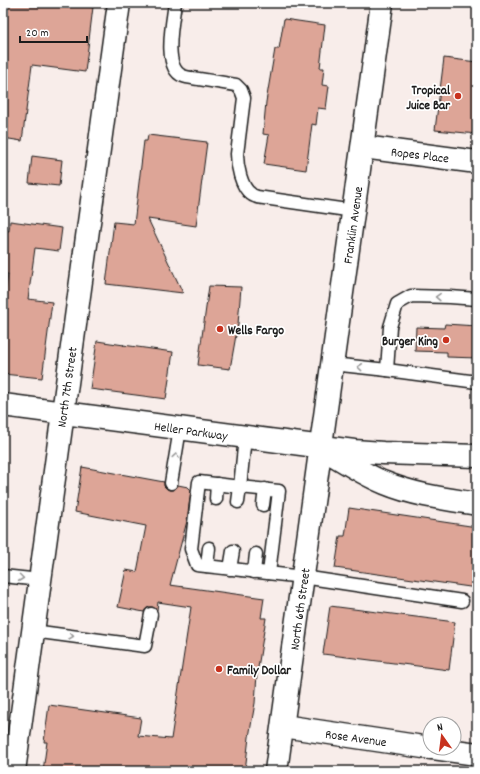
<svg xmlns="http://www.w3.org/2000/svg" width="480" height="774" font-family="Dekko,sans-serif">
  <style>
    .building { fill: #dda597; stroke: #1c1c1c }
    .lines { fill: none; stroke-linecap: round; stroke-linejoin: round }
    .lane-casing { stroke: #1c1c1c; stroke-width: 15 }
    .street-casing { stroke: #1c1c1c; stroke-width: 25 }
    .secondary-casing { stroke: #1c1c1c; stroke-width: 25 }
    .lane { stroke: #fff; stroke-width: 12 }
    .street { stroke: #fff; stroke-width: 22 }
    .secondary { stroke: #fff; stroke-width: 22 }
    .oneway { stroke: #999 }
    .poi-dot { fill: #c8321e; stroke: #fff; stroke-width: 1.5 }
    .labels { text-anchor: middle; stroke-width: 3.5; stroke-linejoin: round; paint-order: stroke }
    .poi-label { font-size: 13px; font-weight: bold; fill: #1c1c1c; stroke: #fff; text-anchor: end }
    .street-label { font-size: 13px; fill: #1c1c1c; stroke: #fff }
  </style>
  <rect width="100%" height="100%" fill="#f8edea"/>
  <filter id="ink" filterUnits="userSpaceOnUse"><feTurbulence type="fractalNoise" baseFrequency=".025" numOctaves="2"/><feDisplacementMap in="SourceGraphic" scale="8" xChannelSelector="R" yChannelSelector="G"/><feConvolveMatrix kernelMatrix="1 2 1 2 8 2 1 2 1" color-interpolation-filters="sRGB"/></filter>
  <g filter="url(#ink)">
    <g class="building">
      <polygon points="3,3 90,3 90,7 93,7 85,72 32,65 22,141 3,138"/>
      <polygon points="284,19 325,25 320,68 324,68 322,85 329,86 326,109 318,108 316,125 312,124 306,170 264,164 269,135 263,134 266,102 275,49 279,49"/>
      <polygon points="444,58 477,62 477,134 435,130"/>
      <polygon points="148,135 207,142 196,226 148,219 183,293 106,284 114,222 134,224 144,141 147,141"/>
      <polygon points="32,156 62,160 59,186 29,183"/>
      <polygon points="10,221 62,228 59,251 35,248 28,299 52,302 42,378 3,374 3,305 8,274 3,274 3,230 9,231"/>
      <polygon points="209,286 241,287 238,324 230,369 198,365"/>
      <polygon points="445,324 477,326 477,358 447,357 447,352 415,351 416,327 444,328"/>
      <polygon points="97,341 124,345 123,345 173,352 166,399 90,389"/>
      <polygon points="82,467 164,482 164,486 167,489 169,490 174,490 176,488 178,485 188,487 191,490 187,521 170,585 264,598 261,618 266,618 257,674 255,703 249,737 245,771 43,771 47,742 44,742 49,705 141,718 138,736 171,739 191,607 158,602 157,610 153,607 149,607 146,609 144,612 118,607 126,570 137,572 146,526 75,512"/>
      <polygon points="349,508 477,527 477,588 335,568 340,536 345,536"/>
      <polygon points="330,606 455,622 449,670 323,654"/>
    </g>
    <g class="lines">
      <defs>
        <g id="lane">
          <path d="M175,3c-2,17 -13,65 8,73 5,2 11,2 16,3 12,2 24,4 37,6l5,5 3,8 -7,56c0,12 4,33 14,40 2,2 4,2 6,3l97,14"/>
          <polyline points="332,364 387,370 477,382"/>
          <polyline points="387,370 390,327 397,304 411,296 450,297 477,299"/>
          <polyline points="245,437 240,487 199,482 191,549 197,565 303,577 462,601"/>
          <polyline points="171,483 180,429"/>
          <polyline points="216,499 217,484"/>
          <polyline points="238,502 240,487 279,491 269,573"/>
          <polyline points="263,505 265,489"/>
          <polyline points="207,566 209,548"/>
          <polyline points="230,569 233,551"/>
          <polyline points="254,572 256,554"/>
          <polyline points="3,576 40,580"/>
          <polyline points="33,631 145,646 151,614"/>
        </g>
        <g id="street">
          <polyline points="363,147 477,162"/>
          <path d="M321,448c21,11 41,26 64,35 29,12 61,16 92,21"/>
          <polyline points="283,726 430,748"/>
          <polyline points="433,748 477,754"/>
          <polyline points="14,771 119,3"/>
        </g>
        <g id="secondary">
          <polyline points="3,405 354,451 383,453 477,456"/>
          <polyline points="276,771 382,3"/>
        </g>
      </defs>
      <use href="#lane" class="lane-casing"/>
      <use href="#street" class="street-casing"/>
      <use href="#secondary" class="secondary-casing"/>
      <use href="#lane" class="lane"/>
      <use href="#street" class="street"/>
      <use href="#secondary" class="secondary"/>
    </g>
    <defs><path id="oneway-chevron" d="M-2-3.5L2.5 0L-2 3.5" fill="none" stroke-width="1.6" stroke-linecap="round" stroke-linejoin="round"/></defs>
    <g class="oneway">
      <use href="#oneway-chevron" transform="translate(438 297) rotate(-178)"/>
      <use href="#oneway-chevron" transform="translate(360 367) rotate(-174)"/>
      <use href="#oneway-chevron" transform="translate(176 456) rotate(-81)"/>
      <use href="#oneway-chevron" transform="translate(21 578) rotate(7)"/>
      <use href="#oneway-chevron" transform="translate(71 636) rotate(8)"/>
    </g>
  </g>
  <g class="poi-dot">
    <circle cx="458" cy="96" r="4"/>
    <circle cx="220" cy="329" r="4"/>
    <circle cx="446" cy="340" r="4"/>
    <circle cx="219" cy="669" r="4"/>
  </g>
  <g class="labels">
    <g class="poi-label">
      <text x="450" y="94">Tropical<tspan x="450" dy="15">Juice Bar</tspan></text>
      <text x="228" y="334" text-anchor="start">Wells Fargo</text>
      <text x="438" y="345">Burger King</text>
      <text x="227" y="674" text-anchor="start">Family Dollar</text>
    </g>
    <g class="street-label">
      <text transform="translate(420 154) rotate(7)" y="5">Ropes Place</text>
      <text transform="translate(352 225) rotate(-82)" y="5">Franklin Avenue</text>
      <text transform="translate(66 387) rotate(-82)" y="5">North 7th Street</text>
      <text transform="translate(191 430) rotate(8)" y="5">Heller Parkway</text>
      <text transform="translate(299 609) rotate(-82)" y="5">North 6th Street</text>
      <text transform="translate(356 737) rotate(8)" y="5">Rose Avenue</text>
    </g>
  </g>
  <rect width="480" height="774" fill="none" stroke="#fff" stroke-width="16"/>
  <rect x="8" y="8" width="464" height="758" fill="none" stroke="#1c1c1c" stroke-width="1.5" filter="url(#ink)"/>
  <g transform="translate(442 736) rotate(346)"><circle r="19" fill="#ffffff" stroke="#a4a4a4"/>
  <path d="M0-3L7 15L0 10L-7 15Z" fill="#c8321e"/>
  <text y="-6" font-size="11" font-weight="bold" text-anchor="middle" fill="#1c1c1c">N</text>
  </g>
  <path d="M20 36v6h67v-6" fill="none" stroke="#1c1c1c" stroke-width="2"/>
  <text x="26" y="36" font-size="12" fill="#1c1c1c" stroke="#ffffff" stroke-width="3" paint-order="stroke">20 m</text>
</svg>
